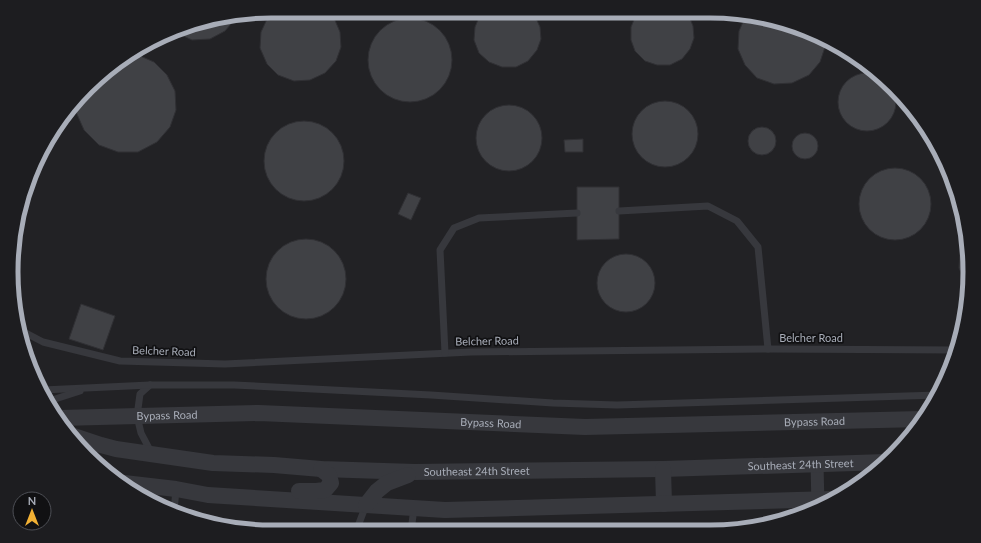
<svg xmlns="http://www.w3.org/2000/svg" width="981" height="543" font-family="Lato,sans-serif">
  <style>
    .built { fill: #222225 }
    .building { fill: #404145; stroke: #303034 }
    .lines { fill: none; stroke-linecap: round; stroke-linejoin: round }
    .service { stroke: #37383d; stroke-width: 7 }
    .minor { stroke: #37383d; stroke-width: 13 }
    .tertiary { stroke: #37383d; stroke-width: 16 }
    .labels { text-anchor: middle; stroke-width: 3.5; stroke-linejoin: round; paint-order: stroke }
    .street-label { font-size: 11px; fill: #a8adb8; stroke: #111113 }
    .rim { fill: none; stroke: #a8adb8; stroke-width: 5 }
  </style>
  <rect width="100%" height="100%" fill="#161618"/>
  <polygon class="built" points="272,11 726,12 793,25 840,46 881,76 916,113 943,156 961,204 969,255 968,306 956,355 935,402 894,456 854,488 793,518 743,530 255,531 188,518 141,497 75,443 31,371 12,288 20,204 55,127 113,65 188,25"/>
  <g class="building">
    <polygon points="275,11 326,11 334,18 340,32 341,47 336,61 325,73 310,80 294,81 278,75 267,64 260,48 261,32 268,17"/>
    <polygon points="484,11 531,11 535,16 540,27 541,39 537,50 528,61 516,67 502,67 489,62 479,53 474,40 475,27 480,15"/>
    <polygon points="640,11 685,11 689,16 693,26 694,38 690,49 682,59 670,65 657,65 645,61 635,51 631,40 631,27 636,15"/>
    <polygon points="746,15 793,25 825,39 825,47 820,62 809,75 792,83 774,84 757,78 745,65 738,49 739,31"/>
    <polygon points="237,17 225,31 210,39 192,40 175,32 188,25"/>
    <circle cx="410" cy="60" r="42"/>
    <polygon points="132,54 138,55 154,62 167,75 175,91 176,110 170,127 157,142 138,152 118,152 99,145 84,130 76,112 77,104 113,65"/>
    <circle cx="867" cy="102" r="29"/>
    <circle cx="665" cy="134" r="33"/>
    <circle cx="509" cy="138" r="33"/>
    <circle cx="304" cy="161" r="40"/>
    <circle cx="762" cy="141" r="14"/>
    <circle cx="805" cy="146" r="13"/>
    <polygon points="583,139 583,152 565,152 564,140"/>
    <circle cx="895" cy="204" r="36"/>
    <polygon points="577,187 619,187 619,239 577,240"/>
    <polygon points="408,193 421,198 411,220 398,214"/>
    <polygon points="966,237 969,255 968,286 966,284 959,268 960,251"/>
    <circle cx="306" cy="279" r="40"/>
    <circle cx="626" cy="283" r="29"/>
    <polygon points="81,304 115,316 103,350 69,339"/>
  </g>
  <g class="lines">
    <g class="service">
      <polyline points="619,211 708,206 737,221 758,247 768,349"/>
      <polyline points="22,331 43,342 120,361 225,364 471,352 768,349 957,350"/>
      <polyline points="445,353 440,250 454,228 479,218 577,213"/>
      <polyline points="150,385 140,394 137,416 141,433 152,454"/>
      <polyline points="43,390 150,385 234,385 431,395 553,403 617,405 938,395"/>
      <polyline points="49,401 80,391"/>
      <polyline points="174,512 176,489"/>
      <polyline points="358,531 358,526 366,505"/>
      <polyline points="411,531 414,508"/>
    </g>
    <polyline class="minor" points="817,464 818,506"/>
    <g class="tertiary">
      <path id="s1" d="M60,418l199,-5 326,14 337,-8"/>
      <path id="s2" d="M71,435l30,10 15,4 97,14 61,2 47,4 94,3 248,-3 223,-7"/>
      <polyline points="663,469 664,504"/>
      <polyline points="124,483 176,489 208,495 445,510 832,499"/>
      <polyline points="299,491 316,491 325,490 331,483 329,475 321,469"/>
      <polyline points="366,505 377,491 387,483 408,475"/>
    </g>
  </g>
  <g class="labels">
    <g class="street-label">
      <text x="811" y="342">Belcher Road</text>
      <text transform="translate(487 341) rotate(-1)" y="4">Belcher Road</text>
      <text transform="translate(164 351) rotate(2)" y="4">Belcher Road</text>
      <text dy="4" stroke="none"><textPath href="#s1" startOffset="107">Bypass Road</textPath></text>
      <text dy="4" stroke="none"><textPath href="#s1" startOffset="755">Bypass Road</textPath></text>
      <text dy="4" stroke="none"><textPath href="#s1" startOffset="431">Bypass Road</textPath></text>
      <text dy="4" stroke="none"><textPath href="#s2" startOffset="733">Southeast 24th Street</textPath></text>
      <text dy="4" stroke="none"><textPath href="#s2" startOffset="409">Southeast 24th Street</textPath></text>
    </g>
  </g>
  <path d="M0 0H981V543H0ZM271 18H710A253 253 0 0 1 963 271V272A253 253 0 0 1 710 525H271A253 253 0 0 1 18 272V271A253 253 0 0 1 271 18Z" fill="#1d1d20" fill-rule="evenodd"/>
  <path class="rim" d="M271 18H710A253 253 0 0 1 963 271V272A253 253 0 0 1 710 525H271A253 253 0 0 1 18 272V271A253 253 0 0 1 271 18Z"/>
  <g transform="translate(32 511)"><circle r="19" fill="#111113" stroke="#4d4f55"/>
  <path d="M0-3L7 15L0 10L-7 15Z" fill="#f2b134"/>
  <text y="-6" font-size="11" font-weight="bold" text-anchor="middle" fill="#a8adb8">N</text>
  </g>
</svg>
